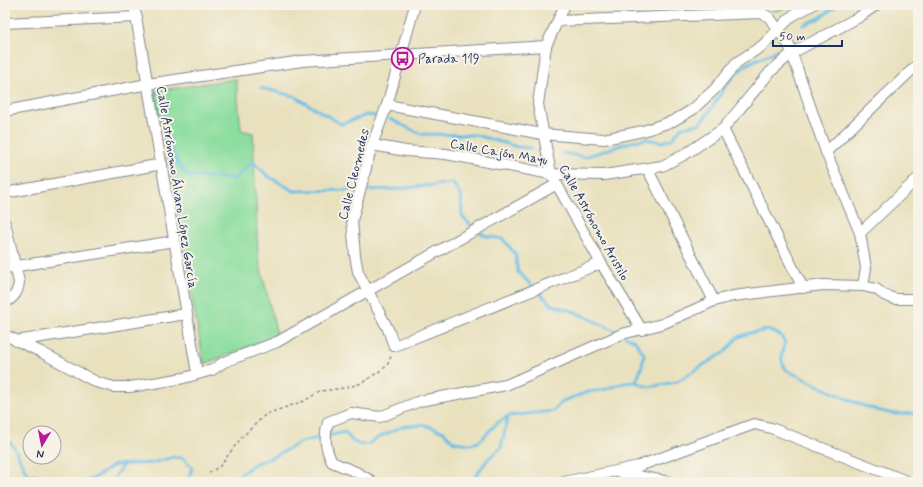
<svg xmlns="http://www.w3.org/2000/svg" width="923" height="487" font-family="Mynerve,sans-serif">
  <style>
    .green { fill: #8cde9f; stroke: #54867e }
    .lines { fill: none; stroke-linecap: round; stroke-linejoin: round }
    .stream { stroke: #6ac0e7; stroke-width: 3 }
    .minor-casing { stroke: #82888e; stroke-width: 12 }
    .path { stroke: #82888e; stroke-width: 1.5; stroke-dasharray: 3 3; stroke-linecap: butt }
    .minor { stroke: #fff; stroke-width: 10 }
    .labels { text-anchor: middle; stroke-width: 4; stroke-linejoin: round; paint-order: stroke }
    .poi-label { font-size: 13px; fill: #1b2f5e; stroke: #f7f3e8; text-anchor: start }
    .street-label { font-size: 13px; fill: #1b2f5e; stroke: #f7f3e8 }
  </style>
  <rect width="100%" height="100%" fill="#f7f3e8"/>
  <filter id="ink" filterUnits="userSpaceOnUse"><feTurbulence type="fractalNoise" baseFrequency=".025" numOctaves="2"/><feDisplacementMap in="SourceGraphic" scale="8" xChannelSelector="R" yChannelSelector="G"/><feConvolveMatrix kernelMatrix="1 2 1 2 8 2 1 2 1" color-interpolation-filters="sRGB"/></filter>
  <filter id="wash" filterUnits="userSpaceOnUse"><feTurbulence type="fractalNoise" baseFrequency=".012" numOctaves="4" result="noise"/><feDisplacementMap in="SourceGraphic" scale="16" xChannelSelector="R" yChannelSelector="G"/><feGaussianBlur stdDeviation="0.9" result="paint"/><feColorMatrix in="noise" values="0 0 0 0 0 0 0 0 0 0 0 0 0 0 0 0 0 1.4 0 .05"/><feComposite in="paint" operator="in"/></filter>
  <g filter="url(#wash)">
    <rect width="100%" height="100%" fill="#e9e1be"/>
    <g class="green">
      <polygon points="772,5 797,5 773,12"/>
      <polygon points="236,79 241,130 253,133 258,256 277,335 204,364 155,91"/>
    </g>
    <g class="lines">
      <g class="stream">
        <polyline points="859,5 861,5"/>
        <polyline points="803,25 820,18 837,5"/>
        <polyline points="261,88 294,96 341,124 367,115 375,116"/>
        <polyline points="162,94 167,132 176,161 187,176 234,179 253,162 268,176 294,191 358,190"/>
        <polyline points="390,119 421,134 476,135 518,147 531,148"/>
        <path d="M562,153l23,4 49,-16 12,-2 17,3 9,-3 10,-12 17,-3c16,-16 24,-40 42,-55 10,-10 24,-11 36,-19"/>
        <polyline points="363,190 397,189 453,183 461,196 462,216 474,228"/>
        <polyline points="478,231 486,236 503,239 515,254 518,272 552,305 575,312 618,332"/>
        <polyline points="625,336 635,341 644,354 642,366 636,382"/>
        <polyline points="5,437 14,447 25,470 29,475 45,477 55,482"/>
        <polyline points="85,482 93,479 114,465 153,463 173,457 182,458 192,467 188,482"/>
        <polyline points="112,482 123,464"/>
        <path d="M231,482l23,-18 21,-8 26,-14 44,-10 7,9 9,4 7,-1 11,-7 25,-11 21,-1 19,7 10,10 16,2 9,-2 18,-19 11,-7 45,-5 10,-10 25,-9 15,-2 21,-7 12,-1 12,5 28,-5 50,-31 12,-14 12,-4 18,-3 12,5 5,7c-4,11 -6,21 3,29 30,14 75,39 108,43 7,0 15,-1 22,-1"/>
        <polyline points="471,482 488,459 501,448 508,416"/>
      </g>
    </g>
  </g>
  <g filter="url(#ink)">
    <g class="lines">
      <defs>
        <g id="minor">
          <polyline points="134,5 197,373"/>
          <polyline points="415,5 387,105 372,145 352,221 355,255 358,272 388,329 394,346 601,263"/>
          <polyline points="565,5 546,46 538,104 551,174 601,263 642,330"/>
          <polyline points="5,23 137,17"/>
          <polyline points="387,105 542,134 604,139 643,131 673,121 692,110 715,89 736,63 762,46 792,16 812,5"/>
          <polyline points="5,111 148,84 302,61 546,46"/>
          <polyline points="723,129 803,288"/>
          <polyline points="372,145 406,151 446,154 551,174 604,175 662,166 684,155 723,129 770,72 792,53 859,17 876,5"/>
          <polyline points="826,152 918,64"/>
          <polyline points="648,170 714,301"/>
          <polyline points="5,193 162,164"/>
          <path d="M5,223l14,59c-1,11 -5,15 -14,21"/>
          <polyline points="860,233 918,178"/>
          <polyline points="5,268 175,241"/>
          <polyline points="863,286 876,289 884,295 895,299 918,299"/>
          <polyline points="5,335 41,352 96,382 114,387 130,387 184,378 212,370 224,362 277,342 557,184"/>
          <polyline points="16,341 186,314"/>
          <polyline points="622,473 669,482"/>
          <path d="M373,482l-17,-10 -24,-10c-7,-14 -8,-25 -4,-40l23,-9 29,4 40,-16 86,-16 116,-51 40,-10 52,-23 19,-5 90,-11 40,1 3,-18 -6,-35 -34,-81 -37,-107 -20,-28 -8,-4 -203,8"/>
          <polyline points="564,482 639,466 754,424 771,428 909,482"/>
        </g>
      </defs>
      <use href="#minor" class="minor-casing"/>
      <polyline class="path" points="209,473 220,466 241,438 266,414 304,401 321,391 345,388 362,383 387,366 391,356"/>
      <use href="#minor" class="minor"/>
    </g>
  </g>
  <defs>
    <symbol id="bus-ring" viewBox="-11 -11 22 22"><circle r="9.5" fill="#f7f3e8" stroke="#b5179e" stroke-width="1.5"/><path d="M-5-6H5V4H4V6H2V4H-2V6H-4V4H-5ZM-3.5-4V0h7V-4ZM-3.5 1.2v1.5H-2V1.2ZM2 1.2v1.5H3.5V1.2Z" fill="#b5179e"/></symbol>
  </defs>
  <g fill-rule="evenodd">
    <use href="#bus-ring" x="390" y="46" width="25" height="25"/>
  </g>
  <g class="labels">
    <g class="poi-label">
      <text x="418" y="63">Parada 119</text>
    </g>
    <g class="street-label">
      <text transform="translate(499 151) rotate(10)" y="5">Calle Cajón Mayu</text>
      <text transform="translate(353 174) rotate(-76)" y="5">Calle Cleomedes</text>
      <text transform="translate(178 187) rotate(81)" y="5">Calle Astrónomo Álvaro López García</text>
      <text transform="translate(595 222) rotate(61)" y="5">Calle Astrónomo Aristilo</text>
    </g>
  </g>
  <rect width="923" height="487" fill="none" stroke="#f7f3e8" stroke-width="20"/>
  <g transform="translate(42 445) rotate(190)"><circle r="19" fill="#f7f3e8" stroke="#9fa5b1"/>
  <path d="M0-3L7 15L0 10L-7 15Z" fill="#b5179e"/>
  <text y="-6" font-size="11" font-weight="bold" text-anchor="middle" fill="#1b2f5e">N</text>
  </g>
  <path d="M773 40v6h69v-6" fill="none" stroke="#1b2f5e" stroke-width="2"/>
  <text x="779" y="40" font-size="12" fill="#1b2f5e" stroke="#f7f3e8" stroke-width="3" paint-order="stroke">50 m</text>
</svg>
